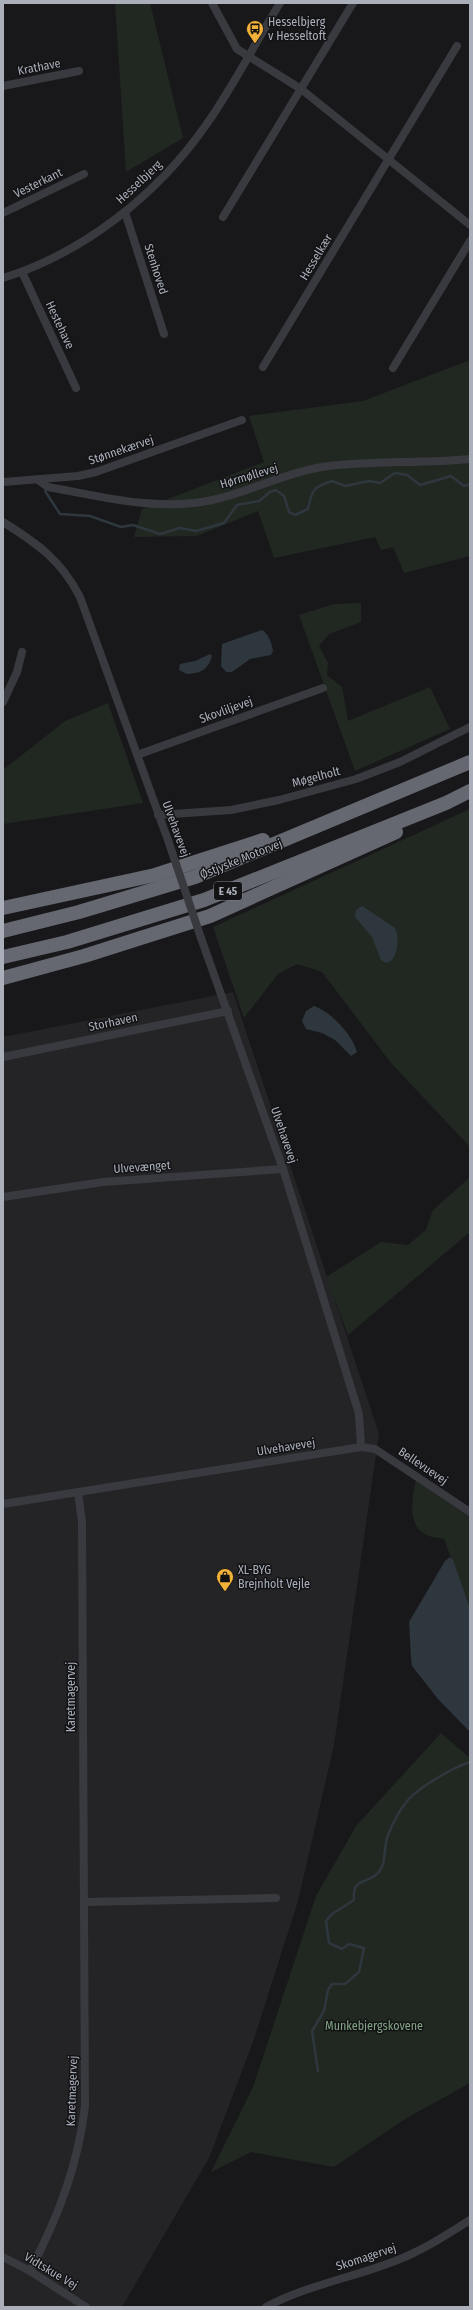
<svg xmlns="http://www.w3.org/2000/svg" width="473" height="2310" font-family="'Fira Sans Condensed',sans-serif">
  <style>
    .built { fill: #242427 }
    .green { fill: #202821 }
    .water { fill: #2e373e }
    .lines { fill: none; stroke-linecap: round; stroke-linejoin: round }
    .stream { stroke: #2e373e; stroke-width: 2.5 }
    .minor { stroke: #393a3f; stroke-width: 8 }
    .motorway { stroke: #656870; stroke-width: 14 }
    .minor-bridge { stroke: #393a3f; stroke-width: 8 }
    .labels { text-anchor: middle; stroke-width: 3; stroke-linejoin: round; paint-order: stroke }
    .shield { fill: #131315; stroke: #7d8088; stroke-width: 1 }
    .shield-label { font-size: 11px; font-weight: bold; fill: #aaafba }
    .poi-label { font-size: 12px; fill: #aaafba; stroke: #131315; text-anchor: start }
    .street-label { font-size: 12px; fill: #aaafba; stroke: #131315 }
    .park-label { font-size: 12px; fill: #81a483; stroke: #131315 }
  </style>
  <rect width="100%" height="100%" fill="#18181a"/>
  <polygon class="built" points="233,992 379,1434 334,1745 298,1901 253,2042 209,2158 122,2307 3,2307 3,1037"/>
  <g class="green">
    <polygon points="115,3 150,3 183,138 126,172"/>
    <polygon points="470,360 470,556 404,573 393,547 381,550 375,537 274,558 258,511 197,536 134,537 142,509 264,462 249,416 363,401"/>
    <polygon points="361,603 361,622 329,634 319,646 328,663 327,675 342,687 348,721 430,687 450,729 355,771 299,615 334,604"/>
    <polygon points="108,703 143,803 3,824 3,770 65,721"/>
    <polygon points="470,809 470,1147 391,1063 322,972 297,964 278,974 244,1018 213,927"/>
    <polygon points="469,1178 470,1232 348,1335 326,1277 381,1242 408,1245 426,1230 433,1210"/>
    <path d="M416,1480l54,36v92l-26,-69c-6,-1 -14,-2 -19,-5 -18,-10 -13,-37 -9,-54z"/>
    <polygon points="441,1733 470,1758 470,2083 405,2119 334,2167 251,2152 211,2172 253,2087 316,1896 356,1826"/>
  </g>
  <g class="water">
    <path d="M262,630c6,3 10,13 11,21l-2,4 -21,4 -18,13h-6l-5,-6 1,-22z"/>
    <path d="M210,654l2,2c-4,14 -11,17 -25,18l-8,-4 1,-6 15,-3z"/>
    <path d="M362,906l33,22c5,8 3,34 -9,35l-5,-3 -9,-23 -17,-20 1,-7z"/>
    <path d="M314,1006c17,6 38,28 43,46l-6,4 -16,-16 -13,-7 -16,-4 -4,-8 4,-10z"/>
    <polygon points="450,1557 453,1560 470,1608 470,1732 438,1699 412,1666 411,1658 409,1622 445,1561"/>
  </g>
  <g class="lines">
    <g class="stream">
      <path d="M45,491l15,23 30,2 31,11 12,-2 27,9 20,-6 16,3 28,-8 13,-18 22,-4 11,-9 6,-2 8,6 5,16 6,3 13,-6c4,-19 5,-22 24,-28l13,5 24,-5 11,2 15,-10 12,2 13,10 31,-9 13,10 6,-2"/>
      <path d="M318,2071l-6,-40 12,-20 4,-21 4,-6h13l14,-12 5,-24 -15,-4 -7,5 -13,-6 -3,-22 6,-7 22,-14c-2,-23 12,-15 24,-27 9,-9 5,-26 10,-38 4,-10 12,-26 20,-35 13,-14 44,-32 62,-38"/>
    </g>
    <g class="minor">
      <polyline points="212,3 237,49 301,89 470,225"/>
      <polyline points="3,86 79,71"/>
      <polyline points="125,212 164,334"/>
      <polyline points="3,213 84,174"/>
      <polyline points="223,217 353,3"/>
      <polyline points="22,272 76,388"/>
      <path d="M3,278c81,-25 155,-84 203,-153 27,-38 49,-82 74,-122"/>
      <polyline points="263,367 457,46"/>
      <polyline points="393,368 470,241"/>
      <path d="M38,480l10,7c51,9 106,24 159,14 39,-7 76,-28 115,-34 49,-7 99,-3 148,-8"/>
      <polyline points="3,482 78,476 96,472 242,420"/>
      <path d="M3,522c35,22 58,38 77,75l89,246"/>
      <polyline points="3,702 17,672 22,652"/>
      <polyline points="137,755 323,688"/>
      <polyline points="158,815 231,810 279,800 356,779 400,762 470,727"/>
      <polyline points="201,938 283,1169 313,1265 359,1414 361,1447"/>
      <polyline points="3,1057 228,1011"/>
      <polyline points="3,1197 103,1182 283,1169"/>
      <polyline points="3,1504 361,1447 375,1449 470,1512"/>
      <polyline points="84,1902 276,1898"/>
      <polyline points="3,2257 30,2271 86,2307"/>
      <path d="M30,2271c28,-54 48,-105 55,-165l-3,-584 -4,-30"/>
      <path d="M266,2307c41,-22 86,-29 129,-46 27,-10 51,-26 75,-41"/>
    </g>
    <g class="motorway">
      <polyline points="3,908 155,875 263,840"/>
      <polyline points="3,931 79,912 195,877 470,762"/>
      <polyline points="3,957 67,942 204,900 446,803 470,791"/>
      <polyline points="3,978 84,956 210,916 396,832"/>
    </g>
    <polyline class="minor-bridge" points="169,843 201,938"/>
  </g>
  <defs>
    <symbol id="bus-pin" viewBox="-11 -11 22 30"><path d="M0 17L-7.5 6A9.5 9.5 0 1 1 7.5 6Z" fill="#f2b138" stroke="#131315"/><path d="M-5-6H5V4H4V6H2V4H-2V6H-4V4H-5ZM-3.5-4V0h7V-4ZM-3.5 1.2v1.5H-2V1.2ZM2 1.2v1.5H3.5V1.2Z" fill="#111"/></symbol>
    <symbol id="shop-pin" viewBox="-11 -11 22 30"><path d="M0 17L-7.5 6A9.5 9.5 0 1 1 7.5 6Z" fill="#f2b138" stroke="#131315"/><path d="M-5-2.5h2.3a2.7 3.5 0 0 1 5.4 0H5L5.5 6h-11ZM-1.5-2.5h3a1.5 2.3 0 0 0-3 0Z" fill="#111"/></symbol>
  </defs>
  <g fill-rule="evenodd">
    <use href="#bus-pin" x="245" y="19" width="20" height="27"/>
    <use href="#shop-pin" x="215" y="1567" width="20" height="27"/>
  </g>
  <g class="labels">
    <rect class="shield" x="214" y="882" width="28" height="18" rx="3"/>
    <g class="shield-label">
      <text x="228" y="895">E 45</text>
    </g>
    <g class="poi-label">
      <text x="268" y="26">Hesselbjerg<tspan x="268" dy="14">v Hesseltoft</tspan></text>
      <text x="238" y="1574">XL-BYG<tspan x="238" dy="14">Brejnholt Vejle</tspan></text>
    </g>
    <g class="street-label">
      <text transform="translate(39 67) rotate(-11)" y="4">Krathave</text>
      <text transform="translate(139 182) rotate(-43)" y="4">Hesselbjerg</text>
      <text transform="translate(38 183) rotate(-26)" y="4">Vesterkant</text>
      <text transform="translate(316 257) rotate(-59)" y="4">Hesselkær</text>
      <text transform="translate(156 269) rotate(72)" y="4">Stenhoved</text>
      <text transform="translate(60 325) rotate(65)" y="4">Hestehave</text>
      <text transform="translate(121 450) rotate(-19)" y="4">Stønnekærvej</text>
      <text transform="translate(249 476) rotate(-17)" y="4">Hørmøllevej</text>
      <text transform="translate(226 710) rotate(-20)" y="4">Skovliljevej</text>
      <text transform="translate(316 777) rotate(-15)" y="4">Møgelholt</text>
      <text transform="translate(176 829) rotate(70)" y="4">Ulvehavevej</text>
      <text transform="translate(241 859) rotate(-22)" y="4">Østjyske Motorvej</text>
      <text transform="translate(113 1022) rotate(-12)" y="4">Storhaven</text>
      <text transform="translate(284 1135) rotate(71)" y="4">Ulvehavevej</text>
      <text transform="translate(142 1167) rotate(-4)" y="4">Ulvevænget</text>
      <text transform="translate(286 1447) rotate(-9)" y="4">Ulvehavevej</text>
      <text transform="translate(423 1466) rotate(34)" y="4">Bellevuevej</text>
      <text transform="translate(71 1697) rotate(-90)" y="4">Karetmagervej</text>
      <text transform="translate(72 2091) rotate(-88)" y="4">Karetmagervej</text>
      <text transform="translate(366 2257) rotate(-18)" y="4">Skomagervej</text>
      <text transform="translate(51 2271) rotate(31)" y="4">Vidtskue Vej</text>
    </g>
    <g class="park-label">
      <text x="374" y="2030">Munkebjergskovene</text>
    </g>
  </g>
  <rect width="473" height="2310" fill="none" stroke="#aaafba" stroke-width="8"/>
</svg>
